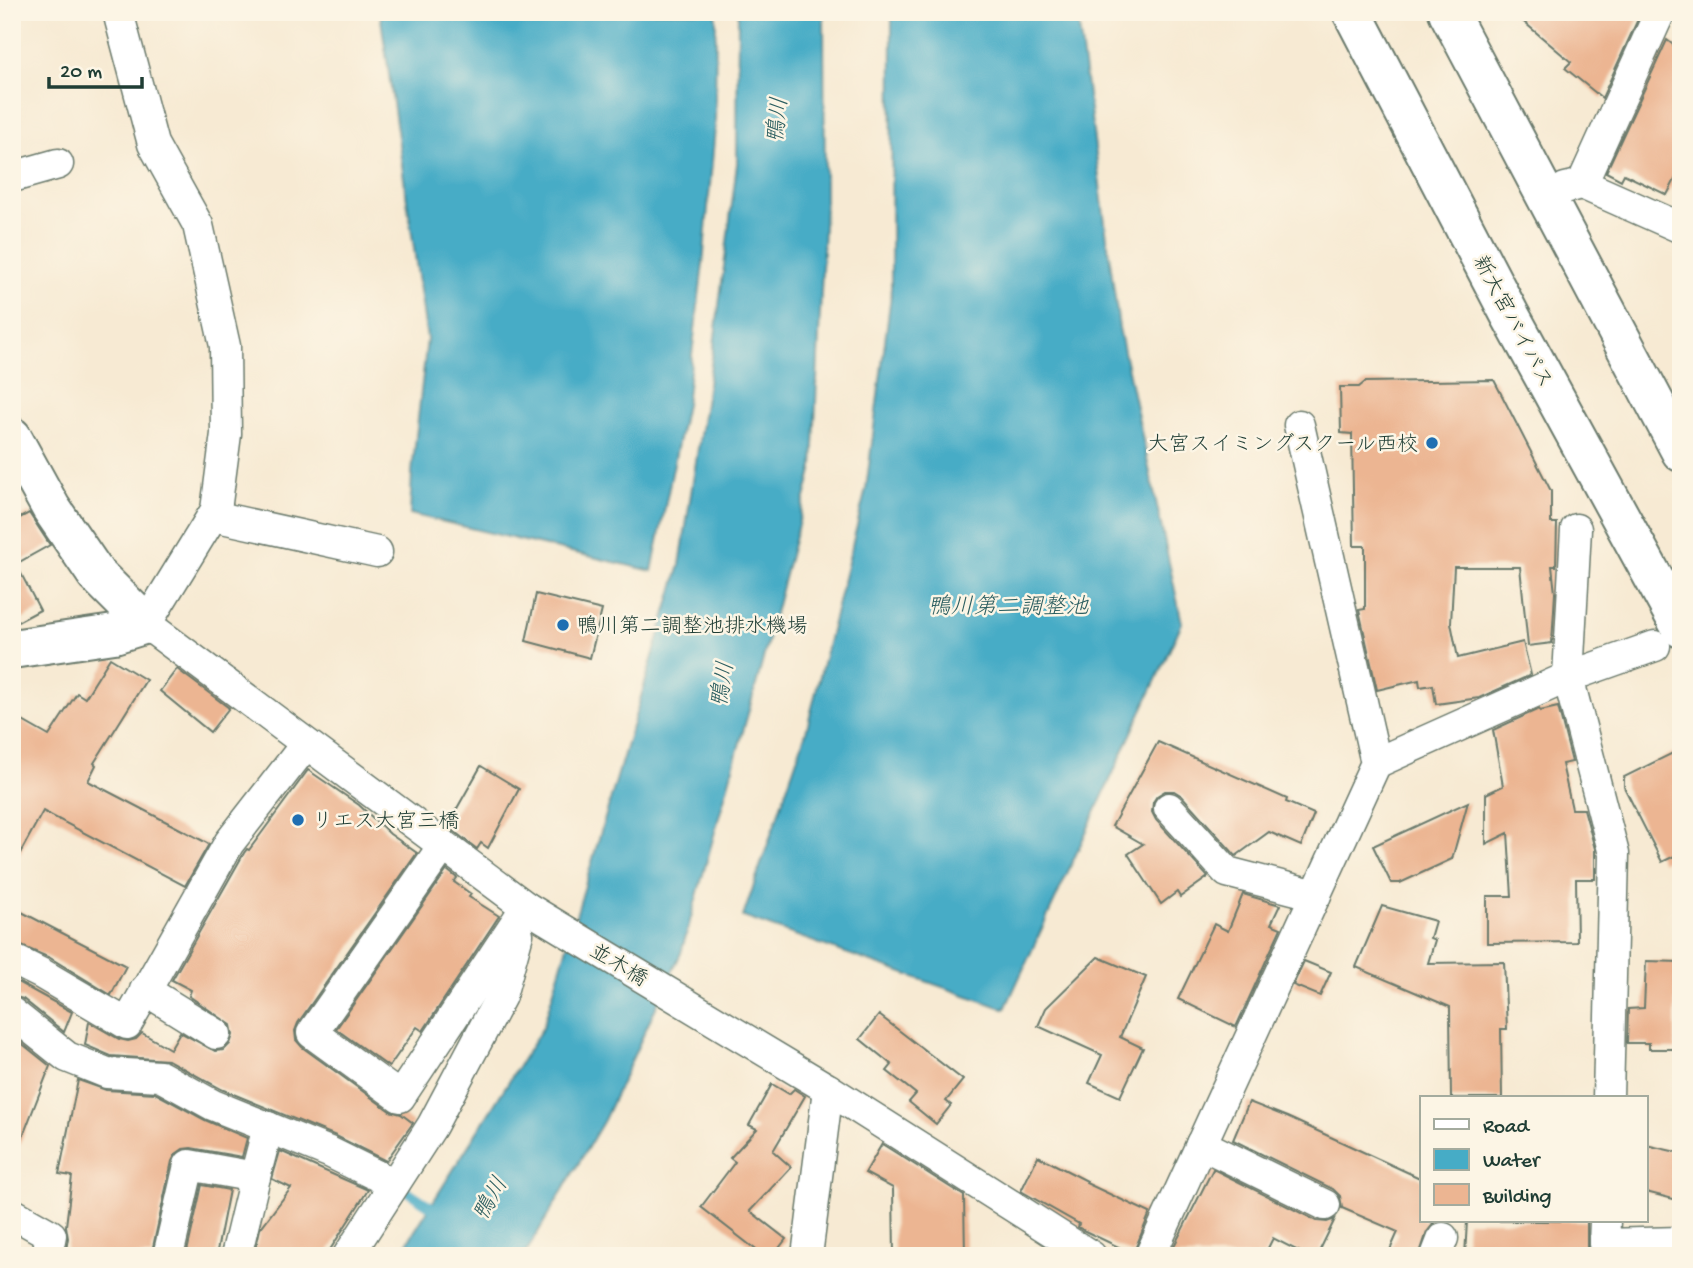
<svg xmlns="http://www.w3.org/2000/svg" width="1693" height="1268" font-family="'Gochi Hand','Klee One',sans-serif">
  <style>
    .water { fill: #46acc6; stroke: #32747d; stroke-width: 2 }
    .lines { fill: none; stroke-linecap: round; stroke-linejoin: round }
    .stream { stroke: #46acc6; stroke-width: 10 }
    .building { fill: #ecb592 }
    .minor-casing { stroke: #6b7a6c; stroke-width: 33 }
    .major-casing { stroke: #6b7a6c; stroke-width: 42 }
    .highway-casing { stroke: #6b7a6c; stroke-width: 42 }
    .minor { stroke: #fff; stroke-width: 30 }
    .major { stroke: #fff; stroke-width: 38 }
    .highway { stroke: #fff; stroke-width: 38 }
    .poi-dot { fill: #1f6fb2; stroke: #fcf5e5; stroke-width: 2.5 }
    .labels { text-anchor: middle; stroke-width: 5; stroke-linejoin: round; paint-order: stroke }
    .street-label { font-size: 21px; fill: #1f3d34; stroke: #fcf5e5 }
    .poi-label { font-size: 21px; fill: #1f3d34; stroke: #fcf5e5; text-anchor: start }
    .water-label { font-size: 23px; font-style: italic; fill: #2b5e60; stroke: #fcf5e5 }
  </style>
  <rect width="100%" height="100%" fill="#fcf5e5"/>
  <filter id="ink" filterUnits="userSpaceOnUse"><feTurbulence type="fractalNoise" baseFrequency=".0143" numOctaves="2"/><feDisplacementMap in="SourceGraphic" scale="14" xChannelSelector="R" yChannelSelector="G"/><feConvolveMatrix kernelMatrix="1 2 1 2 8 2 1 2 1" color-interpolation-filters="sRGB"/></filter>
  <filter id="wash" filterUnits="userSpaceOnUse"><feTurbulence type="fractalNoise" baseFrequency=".00686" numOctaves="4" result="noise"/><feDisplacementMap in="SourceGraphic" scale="28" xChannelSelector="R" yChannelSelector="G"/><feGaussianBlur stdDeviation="1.57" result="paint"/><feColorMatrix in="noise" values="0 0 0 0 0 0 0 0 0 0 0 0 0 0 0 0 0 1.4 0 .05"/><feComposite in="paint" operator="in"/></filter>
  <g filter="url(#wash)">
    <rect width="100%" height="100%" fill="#f7ead3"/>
    <g class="water">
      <polygon points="380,12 716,12 715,128 703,264 686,404 652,571 410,514 412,472 427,339"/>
      <polygon points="738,12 824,12 825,204 813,467 761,667 681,953 604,1120 524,1256 399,1256 543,1027 680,565 714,345 737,164"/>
      <polygon points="892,12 1077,12 1119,328 1182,623 1005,1009 743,917 806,732 866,489 891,295"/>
    </g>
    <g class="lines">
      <polyline class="stream" points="404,1189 439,1212"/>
    </g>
    <g id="blocks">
      <g class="building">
        <polygon points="1512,12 1633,12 1639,17 1602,98 1565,68 1571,62"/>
        <polygon points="1667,40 1681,51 1681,168 1667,195 1624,174 1621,180 1606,172"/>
        <polygon points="1494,380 1551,491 1551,523 1557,523 1556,566 1552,566 1555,593 1552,643 1528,646 1520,567 1454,567 1451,623 1458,658 1523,642 1531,675 1479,698 1436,704 1433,685 1420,687 1419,680 1377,690 1359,610 1365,609 1365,546 1354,546 1352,434 1341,433 1340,387 1359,387 1365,382"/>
        <polygon points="29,513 50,545 16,564 40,610 12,625 12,522"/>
        <polygon points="536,594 602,610 590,658 526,641"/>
        <polygon points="110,658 146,680 94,763 96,765 88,781 209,844 185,886 43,811 12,868 12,715 49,736 77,693 85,698"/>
        <polygon points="177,669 229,708 210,732 160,691"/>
        <polygon points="1558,707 1572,762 1562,764 1572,809 1584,809 1595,849 1595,879 1576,879 1577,942 1487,943 1487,896 1512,896 1508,833 1486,844 1486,794 1503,786 1493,730 1539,709 1540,711"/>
        <polygon points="1158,742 1287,799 1286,802 1314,814 1301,846 1269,832 1236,856 1182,796 1174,791 1165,791 1157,796 1153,802 1152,812 1156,820 1208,877 1180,897 1177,892 1161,904 1128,854 1143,844 1112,826"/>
        <polygon points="1681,749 1681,853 1662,862 1624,787 1624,777"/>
        <polygon points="481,766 519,789 488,848 481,843 477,849 447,826"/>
        <polygon points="308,770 359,805 390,834 417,853 298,1023 295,1031 296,1040 302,1047 390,1111 401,1114 413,1123 386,1161 336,1136 221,1089 168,1060 111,1056 85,1045 89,1022 119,1039 128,1041 136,1039 142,1033 170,1049 180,1032 215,1051 224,1050 230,1044 233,1035 231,1025 189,996 191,990 172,980 244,853 247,849 249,850"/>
        <polygon points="1468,802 1452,859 1400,883 1391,883 1373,846"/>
        <polygon points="447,870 457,878 454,882 471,894 469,897 499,916 423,1031 417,1027 389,1067 336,1029"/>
        <polygon points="1243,894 1280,905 1271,924 1281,928 1236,1027 1178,999 1214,924 1228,931"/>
        <polygon points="1382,906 1435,921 1430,938 1435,940 1428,963 1504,962 1507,1029 1501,1029 1502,1098 1451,1098 1450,1007 1356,967"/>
        <polygon points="12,907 126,966 111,995 50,958 12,942"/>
        <polygon points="1098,957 1146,977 1120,1037 1143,1048 1120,1097 1089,1083 1102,1055 1038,1026 1046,1008"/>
        <polygon points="1304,961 1331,972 1320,996 1293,985"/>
        <polygon points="1646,961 1681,962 1681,989 1675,989 1675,1049 1649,1049 1649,1043 1627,1043 1628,1009 1644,1008"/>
        <polygon points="12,979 72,1012 64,1032 23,999 12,996"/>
        <polygon points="879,1015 963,1080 946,1101 951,1105 936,1124 909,1102 916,1094 887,1071 892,1065 860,1039"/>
        <polygon points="15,1038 50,1066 14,1159 12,1043"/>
        <polygon points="78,1080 106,1090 155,1093 205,1120 247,1138 242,1157 191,1148 183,1149 176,1154 172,1161 151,1256 65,1256 68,1238 66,1226 72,1176 59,1174"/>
        <polygon points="772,1084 789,1094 794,1089 805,1096 773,1151 791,1167 750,1211 786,1239 773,1256 764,1256 701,1207 735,1162 730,1158 757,1129 749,1125"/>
        <polygon points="1249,1102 1287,1117 1422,1179 1422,1221 1434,1223 1427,1232 1419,1256 1403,1256 1390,1250 1398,1232 1342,1208 1340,1196 1333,1189 1233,1140"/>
        <polygon points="882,1144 964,1196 965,1256 894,1256 893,1188 865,1173"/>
        <polygon points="1646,1145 1681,1153 1681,1201 1646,1192"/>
        <polygon points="280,1151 368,1190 326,1256 254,1256 260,1229 291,1188 272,1179"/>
        <polygon points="1038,1156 1087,1181 1086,1183 1150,1213 1133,1254 1085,1231 1078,1227 1079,1224 1021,1191"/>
        <polygon points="1213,1169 1317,1221 1327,1222 1335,1219 1317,1256 1308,1256 1273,1238 1264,1256 1169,1256"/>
        <polygon points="202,1185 229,1190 216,1256 186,1256"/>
        <polygon points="1467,1221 1587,1221 1587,1256 1465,1256"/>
      </g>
    </g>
  </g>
  <g filter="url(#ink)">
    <use href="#blocks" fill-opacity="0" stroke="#6b7a6c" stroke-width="2"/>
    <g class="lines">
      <defs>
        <g id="minor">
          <polyline points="118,12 153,144 198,225 225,346 226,434 216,510 146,624 526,907 828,1089 1091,1256"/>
          <polyline points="12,177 58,164"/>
          <polyline points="1582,184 1660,12"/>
          <polyline points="1565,188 1582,184 1681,228"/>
          <polyline points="213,516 377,552"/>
          <polyline points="1576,529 1568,677 1614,854 1608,1098"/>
          <polyline points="1376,763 1568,677 1655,646"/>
          <polyline points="1169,808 1227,872 1316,895"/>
          <polyline points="443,846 312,1033 400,1097 526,907"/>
          <polyline points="12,959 42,974 127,1024 229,843 306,744"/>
          <polyline points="145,990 216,1034"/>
          <polyline points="12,1013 67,1057 107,1073 160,1076 213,1105 329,1152 394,1184"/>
          <polyline points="1201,1144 1325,1205"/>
          <polyline points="255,1177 268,1127"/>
          <polyline points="12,1213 51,1235 47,1256"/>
          <polyline points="1605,1221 1604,1244 1681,1242"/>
          <polyline points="168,1256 189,1165 255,1177 236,1256"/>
          <polyline points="348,1256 432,1126 501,996 518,934"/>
          <polyline points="807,1256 828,1089"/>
          <polyline points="1150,1256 1376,763 1299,425"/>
          <polyline points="1436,1256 1443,1238"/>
        </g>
        <polyline id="major" points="12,437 51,508 96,574 146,624 114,634 12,649"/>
        <g id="highway">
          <polyline points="1352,12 1510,315 1681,628"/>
          <polyline points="1448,12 1681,452"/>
        </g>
      </defs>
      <use href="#minor" class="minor-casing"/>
      <use href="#major" class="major-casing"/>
      <use href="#highway" class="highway-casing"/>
      <use href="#minor" class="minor"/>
      <use href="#major" class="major"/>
      <use href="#highway" class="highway"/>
    </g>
  </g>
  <g class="poi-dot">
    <circle cx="1432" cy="443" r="7"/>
    <circle cx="563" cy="625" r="7"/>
    <circle cx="298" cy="820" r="7"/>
  </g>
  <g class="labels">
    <g class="street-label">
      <text transform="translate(1514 321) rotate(62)" y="7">新大宮バイパス</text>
      <text transform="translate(619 964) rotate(31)" y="7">並木橋</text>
    </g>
    <g class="poi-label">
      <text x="1418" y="450" text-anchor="end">大宮スイミングスクール西校</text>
      <text x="577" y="632">鴨川第二調整池排水機場</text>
      <text x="312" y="827">リエス大宮三橋</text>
    </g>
    <g class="water-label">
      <text transform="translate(776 120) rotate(-84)" y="8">鴨川</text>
      <text x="1008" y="613">鴨川第二調整池</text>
      <text transform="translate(721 684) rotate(-81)" y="8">鴨川</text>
      <text transform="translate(489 1198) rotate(-60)" y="8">鴨川</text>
    </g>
  </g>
  <rect width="1693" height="1268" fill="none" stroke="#fcf5e5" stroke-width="42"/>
  <rect x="1420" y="1096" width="228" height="126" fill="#fcf5e5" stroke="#a4ab9e" stroke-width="2"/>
  <rect x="1434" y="1119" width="35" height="10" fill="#ffffff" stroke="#a4ab9e" stroke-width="2"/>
  <text x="1483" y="1132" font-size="21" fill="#1f3d34">Road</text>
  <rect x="1434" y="1149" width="35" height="21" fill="#46acc6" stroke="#a4ab9e" stroke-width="2"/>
  <text x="1483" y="1166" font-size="21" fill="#1f3d34">Water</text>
  <rect x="1434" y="1184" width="35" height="21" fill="#ecb592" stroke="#a4ab9e" stroke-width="2"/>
  <text x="1483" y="1202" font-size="21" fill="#1f3d34">Building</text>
  <path d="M49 77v10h93v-10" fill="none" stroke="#1f3d34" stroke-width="3.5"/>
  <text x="60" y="77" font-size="21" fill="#1f3d34" stroke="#fcf5e5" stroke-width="5" paint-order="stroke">20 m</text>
</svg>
